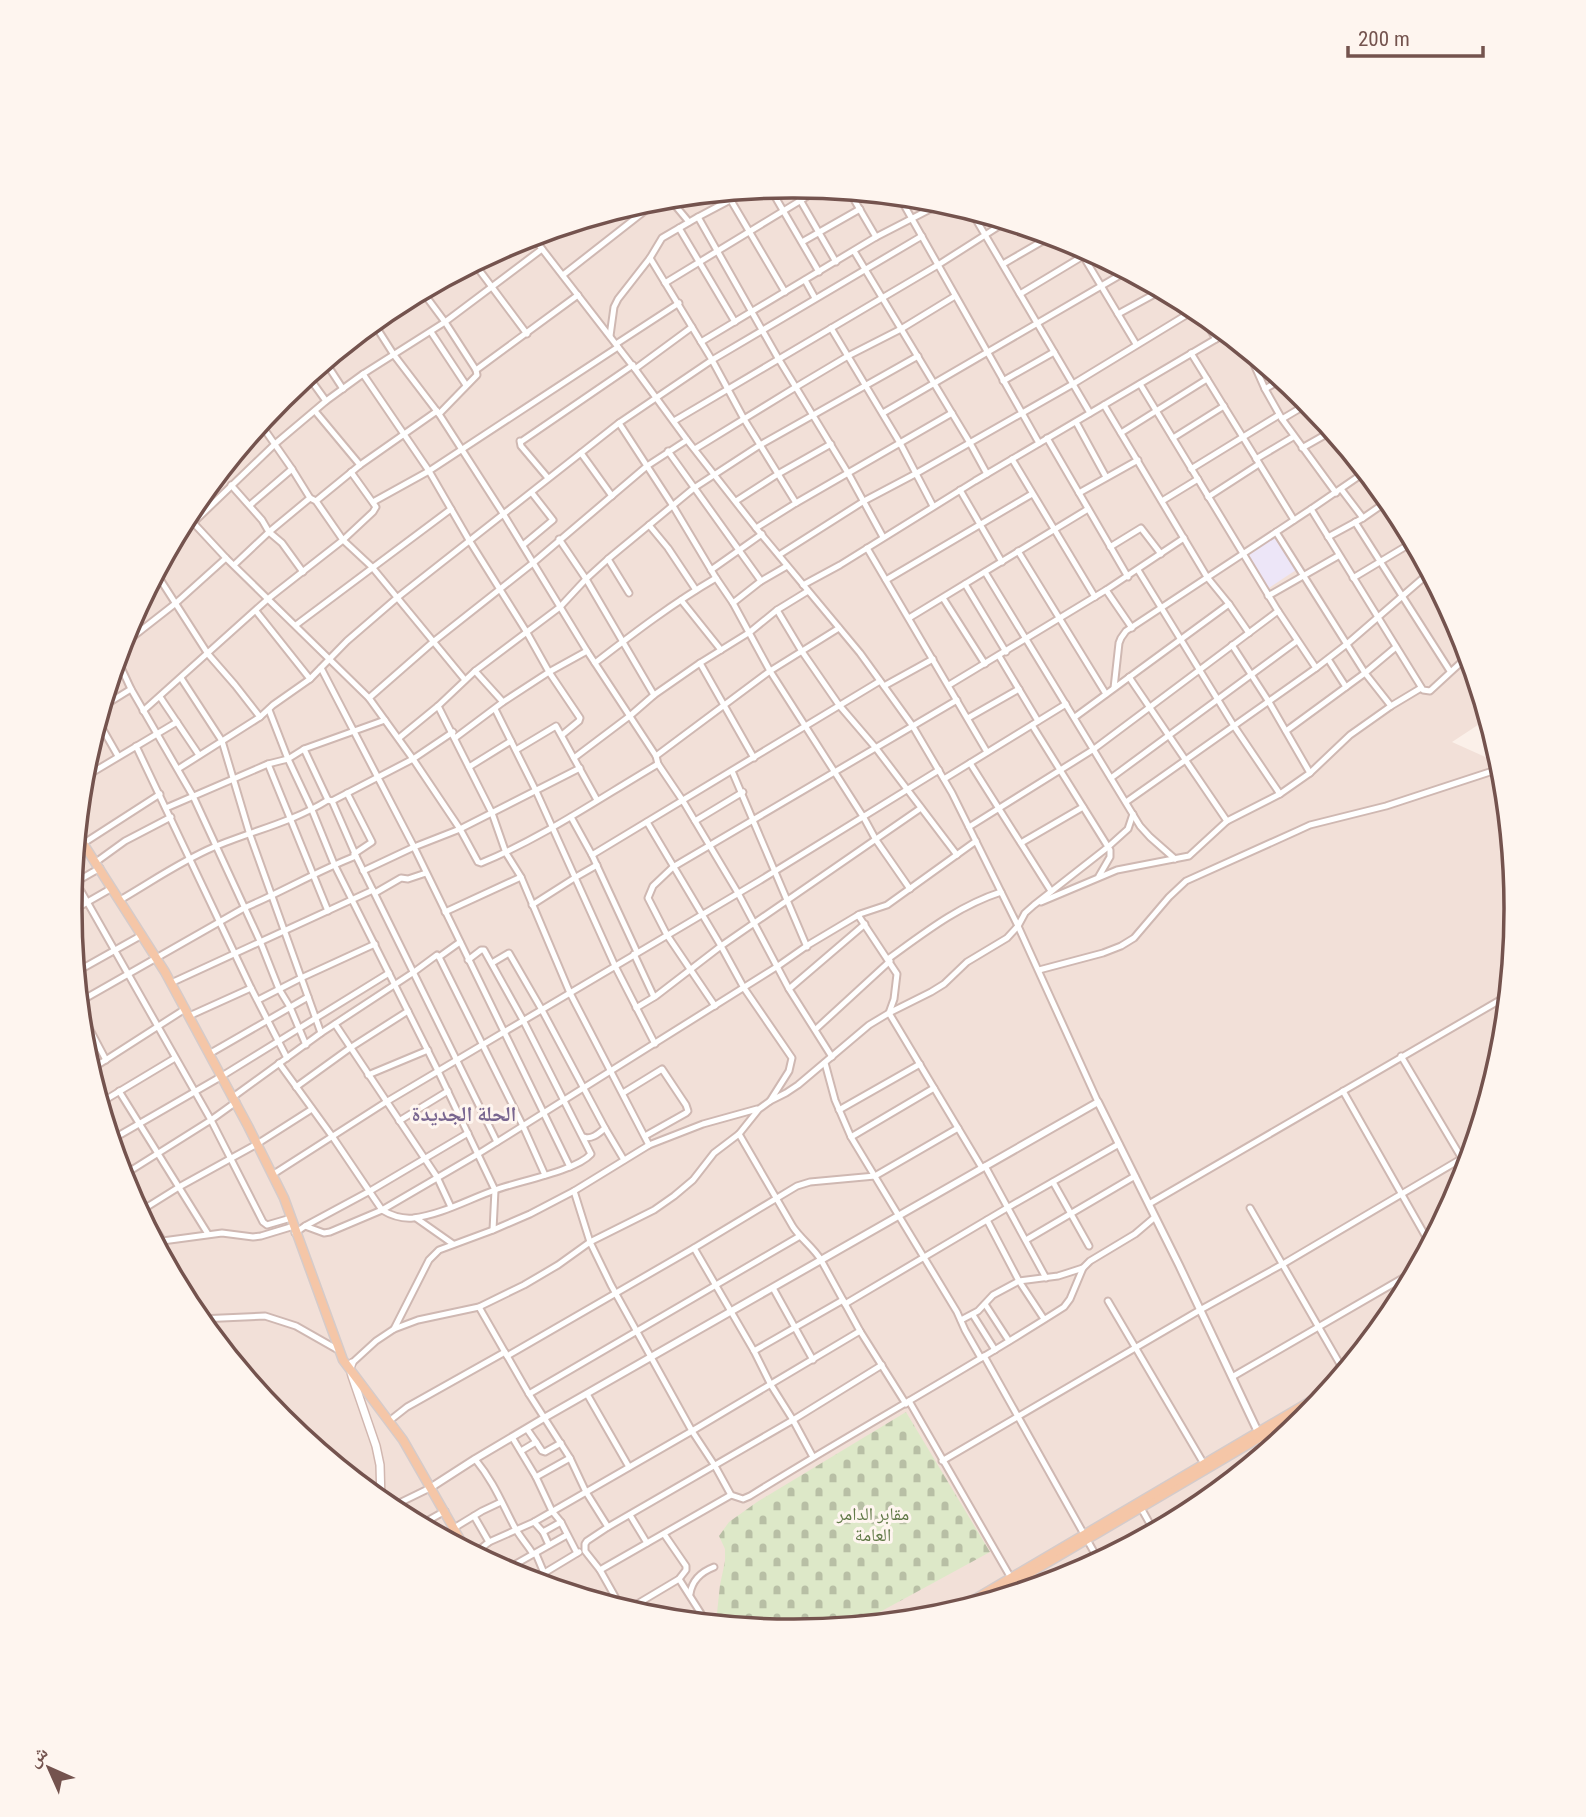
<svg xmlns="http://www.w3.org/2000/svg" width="1586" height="1817" font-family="'Roboto Condensed','Noto Naskh Arabic',sans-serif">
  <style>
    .residential { fill: #f2e0d8 }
    .education { fill: #ede6f8 }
    .cemetery { fill: url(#cemetery-stones) }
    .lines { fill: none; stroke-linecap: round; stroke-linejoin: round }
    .minor-casing { stroke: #cfb8b2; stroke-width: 9 }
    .tertiary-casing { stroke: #cfb8b2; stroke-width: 10 }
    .secondary-casing { stroke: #d1b7b0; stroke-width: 10 }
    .primary-casing { stroke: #d5cbca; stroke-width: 11 }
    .minor { stroke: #fff; stroke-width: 5 }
    .tertiary { stroke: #fff; stroke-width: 6 }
    .secondary { stroke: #fff; stroke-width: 7 }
    .primary { stroke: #f5c6a7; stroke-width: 8 }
    .labels { text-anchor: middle; stroke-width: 6; stroke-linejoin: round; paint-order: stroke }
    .park-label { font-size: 18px; fill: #617947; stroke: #fef5ef }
    .quarter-label { font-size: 21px; font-weight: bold; fill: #796690; stroke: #fef5ef }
    .rim { fill: none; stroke: #74534e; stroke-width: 3.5 }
  </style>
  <defs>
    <pattern id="cemetery-stones" width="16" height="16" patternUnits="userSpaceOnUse" patternTransform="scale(1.75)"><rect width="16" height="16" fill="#dde8c8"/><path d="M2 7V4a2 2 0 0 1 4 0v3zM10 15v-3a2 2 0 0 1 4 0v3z" fill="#b8bfa5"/></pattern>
  </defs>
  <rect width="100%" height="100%" fill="#fbf0e9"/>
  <polygon class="residential" points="793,186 934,199 1070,241 1195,308 1305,398 1394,507 1461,632 1487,719 1452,742 1501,764 1516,909 1502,1050 1461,1186 1394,1310 1304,1420 1194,1510 1069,1577 934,1618 793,1631 652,1618 516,1576 391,1509 281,1419 192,1310 125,1185 84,1049 70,908 84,767 125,631 192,506 282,397 392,307 517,240 652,199"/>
  <polygon class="education" points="1276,533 1299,568 1269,588 1247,553"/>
  <polygon class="cemetery" points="906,1412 990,1552 856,1625 793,1631 722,1624 717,1613 720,1585 725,1561 725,1549 719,1536 729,1522 757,1502"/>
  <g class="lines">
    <defs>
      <g id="minor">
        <polyline points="792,186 836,262"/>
        <polyline points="770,188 819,272"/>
        <polyline points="849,191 876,237"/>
        <polyline points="726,192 785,292"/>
        <polyline points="899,196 1039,443"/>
        <polyline points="669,198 689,222"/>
        <polyline points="971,211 1090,413"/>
        <polyline points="698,217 778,358 848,473 883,537"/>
        <polyline points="679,228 735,322"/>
        <polyline points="532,236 635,369 687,440 756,528 860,653 912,725 952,793 1018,926 1098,1102"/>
        <polyline points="802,242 860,209"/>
        <polyline points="1076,244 1136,344"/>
        <polyline points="854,251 970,443 987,474"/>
        <polyline points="650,258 712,360 744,419 796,503"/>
        <polyline points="474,263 527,334"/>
        <polyline points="1003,264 1053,235"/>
        <polyline points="563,275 660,199"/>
        <polyline points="805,280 815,298"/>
        <polyline points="665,283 821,188"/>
        <polyline points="422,291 445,322 476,370"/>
        <polyline points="1020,294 1083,256"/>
        <polyline points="1198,310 1216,339"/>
        <polyline points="1118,314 1162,290"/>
        <polyline points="373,322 394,355 439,414 504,515 587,651 656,756 658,764 683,801 738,893 789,989 832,1057"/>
        <polyline points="831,328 900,443 933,506"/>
        <polyline points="431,332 466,385"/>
        <polyline points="610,336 614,307 618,299 650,258 662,238 698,217 749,190"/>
        <polyline points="701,342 876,237 944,202"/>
        <polyline points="616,344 679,303"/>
        <polyline points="1248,351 1265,389 1282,419 1336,493"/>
        <polyline points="1191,353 1294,520"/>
        <polyline points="328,366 343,389"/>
        <polyline points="635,369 692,327"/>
        <polyline points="363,374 429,471 469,540 526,631 549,672 580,718 579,721 562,735"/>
        <polyline points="308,376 326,401"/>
        <polyline points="1003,381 1054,352"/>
        <polyline points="1140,384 1278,611 1316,668"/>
        <polyline points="1265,389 1282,379"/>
        <polyline points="1104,405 1207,577 1229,604 1249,633"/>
        <polyline points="274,406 377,327 413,296"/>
        <polyline points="315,411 360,465"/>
        <polyline points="883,413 1127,271"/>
        <polyline points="439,414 477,375 476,370 578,295"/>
        <polyline points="1282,419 1309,403"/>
        <polyline points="674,421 938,265 1007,221"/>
        <polyline points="1076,422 1106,477"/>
        <polyline points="260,423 292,469 310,498 316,501 343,540 372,567 465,680"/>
        <polyline points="619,423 673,506 716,578 733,603 770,671 864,818 876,840 910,889"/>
        <polyline points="1121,433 1207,379"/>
        <polyline points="1047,438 1128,577"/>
        <polyline points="1173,438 1224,406"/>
        <polyline points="1302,448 1332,431"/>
        <polyline points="695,449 796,387 848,356 901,329 955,296"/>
        <polyline points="668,451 761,581"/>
        <polyline points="581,453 612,496"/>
        <polyline points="1012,459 1095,597"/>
        <polyline points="1256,459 1293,437"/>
        <polyline points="1191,469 1279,415"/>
        <polyline points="548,478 521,446 520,441 522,441 633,365"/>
        <polyline points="231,485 262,520 269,532 282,543 303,572"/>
        <polyline points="1341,489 1363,518"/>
        <polyline points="960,490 1002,562"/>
        <polyline points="1079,493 1138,460"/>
        <polyline points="1208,497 1259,464"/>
        <polyline points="316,501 360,465 437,411"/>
        <polyline points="736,501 778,474 831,444"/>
        <polyline points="1162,501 1198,479"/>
        <polyline points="373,502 429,471 618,347"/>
        <polyline points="1383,504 1456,622"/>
        <polyline points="250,505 292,469"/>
        <polyline points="1311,509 1423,690 1430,691 1468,656"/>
        <path d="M187,516l39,42 143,140 44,61 47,70 18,33 3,1c63,-26 119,-65 177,-99"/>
        <polyline points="1355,522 1450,671"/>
        <polyline points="649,525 668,548 696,590"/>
        <polyline points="756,528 796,503 952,413"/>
        <polyline points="1276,532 1365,673 1391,706"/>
        <polyline points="1328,537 1363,518 1389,500"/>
        <polyline points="559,539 586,579 654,695"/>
        <polyline points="173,542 275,444 326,401 363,374 445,322 542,249"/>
        <polyline points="523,545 553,520 532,493"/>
        <polyline points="1110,547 1141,528 1161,554"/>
        <polyline points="867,548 987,752"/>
        <polyline points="1018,551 1106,694"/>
        <polyline points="779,555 864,501 917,473 1073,384 1196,309"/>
        <polyline points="608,559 629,593"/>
        <polyline points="234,565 269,532 310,498"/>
        <polyline points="711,570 762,534"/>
        <polyline points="1138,570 1234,726 1280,794"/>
        <polyline points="985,572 1140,826 1150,837 1175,859"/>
        <polyline points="156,573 208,654 235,685 260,717"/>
        <polyline points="1353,578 1408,545"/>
        <polyline points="886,580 1032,494"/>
        <polyline points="965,584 1006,652"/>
        <polyline points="803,585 840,565 975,481 1226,333"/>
        <polyline points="1106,590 1132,628"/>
        <polyline points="145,595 161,581"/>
        <polyline points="1268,596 1338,556"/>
        <polyline points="943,598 985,664"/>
        <polyline points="681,600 721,650"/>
        <polyline points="733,603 761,581 787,566"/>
        <polyline points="777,610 801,650 839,705 875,747 957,855"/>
        <polyline points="256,611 310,679"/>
        <polyline points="909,618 1088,509"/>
        <polyline points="296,625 451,509"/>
        <polyline points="1232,645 1269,702 1310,773"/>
        <polyline points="121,646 176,603 226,558"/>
        <polyline points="999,656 1038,721"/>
        <polyline points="117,659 131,689 193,796 260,941 279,989 290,1007 306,1045"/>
        <polyline points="1328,659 1346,687"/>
        <path d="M595,663c39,-30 78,-60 121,-85"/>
        <polyline points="700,663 754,758"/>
        <polyline points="321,668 414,847 570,1167"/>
        <polyline points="475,671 503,702"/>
        <polyline points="1129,677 1227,821"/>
        <polyline points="181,678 222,741 250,835 321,1033"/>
        <polyline points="949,685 1106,590 1184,538"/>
        <polyline points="884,686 933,659"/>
        <polyline points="1114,688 1119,643 1121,638 1126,631 1311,509 1365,472"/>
        <polyline points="160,697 199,755"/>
        <polyline points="369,698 433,642 533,563 647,466 687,440"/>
        <polyline points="438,706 492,813 506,853 521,877 570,993 649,1145"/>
        <polyline points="102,707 131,689"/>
        <polyline points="495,709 536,791 615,966 655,1044"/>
        <polyline points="269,710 288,759 312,810 334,864 438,1071 495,1190 493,1230"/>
        <polyline points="143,711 269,598 343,540 373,512 376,507 351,472"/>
        <polyline points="1075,717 1229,604"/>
        <polyline points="968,718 1019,689"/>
        <polyline points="98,721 118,756"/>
        <polyline points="1032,725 1110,850 1110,857 1099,876"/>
        <polyline points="1286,731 1365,673 1396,647"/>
        <polyline points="399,738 438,706 475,671 560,607 586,579 608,559 694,488 760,445 918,356"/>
        <polyline points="455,738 503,702 549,672 587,651"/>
        <polyline points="136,746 251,988 287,1058"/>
        <polyline points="304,749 328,800"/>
        <polyline points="516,750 556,726 597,800"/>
        <polyline points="656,756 770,671 839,628"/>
        <polyline points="574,758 631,715 654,695 700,663 750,632 777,610 808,591"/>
        <polyline points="970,763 1051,891"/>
        <polyline points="268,764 328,911"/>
        <polyline points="469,767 511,741"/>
        <polyline points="178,769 260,717 273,705 310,679 347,641 398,597 619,423 712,360 922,236"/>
        <polyline points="732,771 807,947"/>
        <polyline points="83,778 177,722"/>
        <polyline points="1111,778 1297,641"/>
        <polyline points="944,779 1066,704"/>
        <polyline points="347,793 372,842 354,854"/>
        <polyline points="332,801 356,856 497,1142"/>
        <polyline points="1126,802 1316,668 1347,644 1429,573"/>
        <polyline points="166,808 268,764 288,759 304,749 385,720"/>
        <polyline points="571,817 592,855 637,952"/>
        <polyline points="695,821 743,792"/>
        <polyline points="647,822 721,946 744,988 792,1058 789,1071 770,1101"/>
        <polyline points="969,827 1094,749 1278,611"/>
        <polyline points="84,843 160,794"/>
        <polyline points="1021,843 1083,807"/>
        <polyline points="592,855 880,681"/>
        <polyline points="96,862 125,841 171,817"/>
        <polyline points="363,871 414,847 460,829 580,768"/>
        <polyline points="73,877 211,1120 263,1222 267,1225 291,1218"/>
        <polyline points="72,884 100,868"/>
        <polyline points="375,893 401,878 408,879 426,873"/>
        <path d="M120,900c31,-18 61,-39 94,-53 38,-16 79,-25 114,-47l4,1 81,-42 40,-27"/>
        <polyline points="1041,902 1117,870 1189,856 1227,821 1280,794 1310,773 1350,735 1391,706 1421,688"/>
        <polyline points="532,905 576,877 597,865"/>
        <polyline points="70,912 112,888"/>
        <polyline points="445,912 521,877"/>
        <polyline points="858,915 897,974 894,999 889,1013 982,1168"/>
        <polyline points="634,954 654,997"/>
        <polyline points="439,957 523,1126 545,1175"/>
        <polyline points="75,958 81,969"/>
        <path d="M888,959c36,-26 70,-53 113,-67"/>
        <path d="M492,963l17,-10 33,57 63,118c-6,5 -13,12 -21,9"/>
        <polyline points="1039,970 1103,953 1121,946 1134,938 1169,897 1186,881 1297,831 1310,825 1386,806 1502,768"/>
        <polyline points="76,972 142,935"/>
        <polyline points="171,983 373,890"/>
        <polyline points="789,989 865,924"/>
        <polyline points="258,1000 301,978 375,944"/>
        <path d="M79,1002l165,-94c38,-16 73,-37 112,-52"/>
        <polyline points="715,1006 667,935 648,898 653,886 673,867 957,700"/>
        <polyline points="636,1008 656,996 721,946 921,808"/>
        <polyline points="80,1011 106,1060"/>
        <polyline points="189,1016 251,988"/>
        <polyline points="335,1024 437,1177 451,1207"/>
        <polyline points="816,1029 890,961"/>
        <polyline points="209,1054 308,997"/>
        <polyline points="1401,1056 1467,1167"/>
        <path d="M279,1063l53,73 50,74c10,6 19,9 31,8 28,-3 56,-19 82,-28 24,-9 81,-19 96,-36l-68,-134 -39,-70h-3l-13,10"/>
        <polyline points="825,1063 835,1100 851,1137 957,1312 965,1330 981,1358"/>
        <polyline points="90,1070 185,1009"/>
        <polyline points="368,1075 428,1050"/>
        <polyline points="296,1087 350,1048 408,1011"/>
        <polyline points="119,1091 208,1234"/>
        <polyline points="1343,1091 1430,1244"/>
        <polyline points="623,1093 662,1069 686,1105 688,1111 686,1113 645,1136"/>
        <polyline points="233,1097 321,1033 414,972 437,955 439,957 460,942"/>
        <polyline points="100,1103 175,1058"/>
        <polyline points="839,1110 920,1064"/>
        <polyline points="399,1121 448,1091"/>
        <polyline points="605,1128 624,1160"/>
        <path d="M739,1134l54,93c8,12 20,20 28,33l39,71 46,73"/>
        <polyline points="851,1137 934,1088"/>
        <polyline points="111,1140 222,1076 389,973"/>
        <polyline points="985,1166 1046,1278"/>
        <polyline points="272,1175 386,1102 759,881 939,770"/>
        <polyline points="122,1176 211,1120 236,1102"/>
        <polyline points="122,1176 162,1240"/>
        <polyline points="1053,1182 1089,1246"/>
        <path d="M574,1191l16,51 21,43 81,146 23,35 16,29 12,4 7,-3c104,-65 211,-123 314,-189l6,-8 13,-31 7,-7 45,-27 20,-17"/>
        <polyline points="1149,1204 1507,996"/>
        <polyline points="1250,1208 1344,1371"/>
        <polyline points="139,1212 179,1187 257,1144 312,1109"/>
        <polyline points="416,1218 453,1244"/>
        <polyline points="987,1220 1019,1281 1044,1319"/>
        <polyline points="305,1226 324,1233 330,1232 382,1210 478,1154 778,966 808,945 860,914 887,905 976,841"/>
        <polyline points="295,1233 305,1226 370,1191 468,1133"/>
        <polyline points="1026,1240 1135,1176"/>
        <polyline points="155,1242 222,1233 253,1237 261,1236 294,1226"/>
        <polyline points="694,1248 754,1351 771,1385 793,1420 813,1457"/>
        <polyline points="773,1288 813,1360"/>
        <polyline points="1108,1301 1204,1464"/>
        <polyline points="845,1304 1007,1208 1119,1144"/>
        <polyline points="985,1304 1009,1341"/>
        <polyline points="479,1307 529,1394 570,1458 586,1492 608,1527"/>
        <polyline points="973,1315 995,1350"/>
        <polyline points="199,1319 265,1316 296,1326 340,1351"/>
        <polyline points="961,1320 978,1311 993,1295 1019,1281 1058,1276 1083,1268"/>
        <polyline points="394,1329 429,1260 439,1250 493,1230 530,1214 574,1191 649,1145 703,1124 757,1109"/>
        <polyline points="754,1351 843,1300"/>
        <polyline points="507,1356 694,1248 797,1186 810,1182 875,1176 958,1128"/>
        <polyline points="984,1356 1099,1561"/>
        <polyline points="352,1363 376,1341 394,1329 418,1320 479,1307 524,1285 558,1265 590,1242 654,1210 674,1196 693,1180 714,1153 739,1134 759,1109 770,1101 786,1093 798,1085 869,1025 889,1013 931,992 944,984 967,962 1007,938 1018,926 1025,913 1034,905 1108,847 1128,829 1133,814"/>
        <polyline points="1232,1377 1415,1271"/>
        <polyline points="529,1394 800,1236"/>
        <polyline points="587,1394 629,1467"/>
        <polyline points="909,1401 1011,1578"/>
        <polyline points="393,1418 407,1407 505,1352"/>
        <polyline points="527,1429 536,1442"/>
        <polyline points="512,1437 536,1477 552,1511 561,1522 577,1553"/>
        <polyline points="521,1451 536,1442 542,1451 545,1452 561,1443"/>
        <path d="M475,1459c18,22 26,42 39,67 5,10 13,18 19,28h3l8,19"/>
        <polyline points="942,1461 1200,1310 1283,1264 1471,1153"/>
        <polyline points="536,1477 570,1458"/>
        <polyline points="400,1503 411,1520"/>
        <polyline points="389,1508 430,1488"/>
        <polyline points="1141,1508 1154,1531"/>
        <polyline points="630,1515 647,1543"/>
        <polyline points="474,1516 489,1542"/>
        <polyline points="534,1522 543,1532 549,1545"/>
        <polyline points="420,1525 445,1511"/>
        <polyline points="454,1528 482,1511 501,1502"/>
        <polyline points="543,1532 561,1522"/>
        <polyline points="474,1554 489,1542 534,1522 692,1431 860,1331"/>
        <polyline points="505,1570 567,1535"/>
        <polyline points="600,1570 731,1495"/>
        <polyline points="1023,1578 1029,1589"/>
        <polyline points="679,1579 707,1623"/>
        <polyline points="531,1581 579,1552"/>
        <polyline points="996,1587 996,1599"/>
        <path d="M690,1594c2,-14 11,-22 24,-27"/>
        <polyline points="622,1609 600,1570 585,1551 585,1544 587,1541 608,1527 793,1420 882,1365"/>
        <polyline points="627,1610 679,1579 686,1570 686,1566 664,1534"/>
      </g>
      <polyline id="tertiary" points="430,1488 475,1459 544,1418 1098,1102 1179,1265 1267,1451"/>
      <polyline id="secondary" points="352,1363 350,1368 352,1376 376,1446 380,1465 381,1501"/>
      <g id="primary">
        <polyline points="77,834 165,972 248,1126 284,1198 343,1360 403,1440 466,1550"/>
        <polyline points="1006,1587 1317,1404"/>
        <polyline points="953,1612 1328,1391"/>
      </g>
    </defs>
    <use href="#minor" class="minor-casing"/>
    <use href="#tertiary" class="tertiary-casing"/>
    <use href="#secondary" class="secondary-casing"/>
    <use href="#primary" class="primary-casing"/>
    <use href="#minor" class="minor"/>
    <use href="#tertiary" class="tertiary"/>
    <use href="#secondary" class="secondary"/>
    <use href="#primary" class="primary"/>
  </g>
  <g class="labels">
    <g class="park-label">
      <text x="873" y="1520">مقابر الدامر<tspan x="873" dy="21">العامة</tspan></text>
    </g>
    <g class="quarter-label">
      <text x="464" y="1121">الحلة الجديدة</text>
    </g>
  </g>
  <path d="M0 0H1586V1817H0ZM792 198H794A710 710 0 0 1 1504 908V909A710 710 0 0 1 794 1619H792A710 710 0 0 1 82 909V908A710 710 0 0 1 792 198Z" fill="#fef5ef" fill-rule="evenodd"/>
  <path class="rim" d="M792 198H794A710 710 0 0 1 1504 908V909A710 710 0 0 1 794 1619H792A710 710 0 0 1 82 909V908A710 710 0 0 1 792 198Z"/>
  <g transform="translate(49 1768) rotate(315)" stroke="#fef5ef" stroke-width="5" paint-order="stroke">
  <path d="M0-5L12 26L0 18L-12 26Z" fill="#74534e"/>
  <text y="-10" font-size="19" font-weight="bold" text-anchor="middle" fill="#74534e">ش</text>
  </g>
  <path d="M1348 46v10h135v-10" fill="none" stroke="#74534e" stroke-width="3.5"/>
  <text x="1358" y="46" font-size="21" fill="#74534e" stroke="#fef5ef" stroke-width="5" paint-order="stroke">200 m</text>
</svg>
